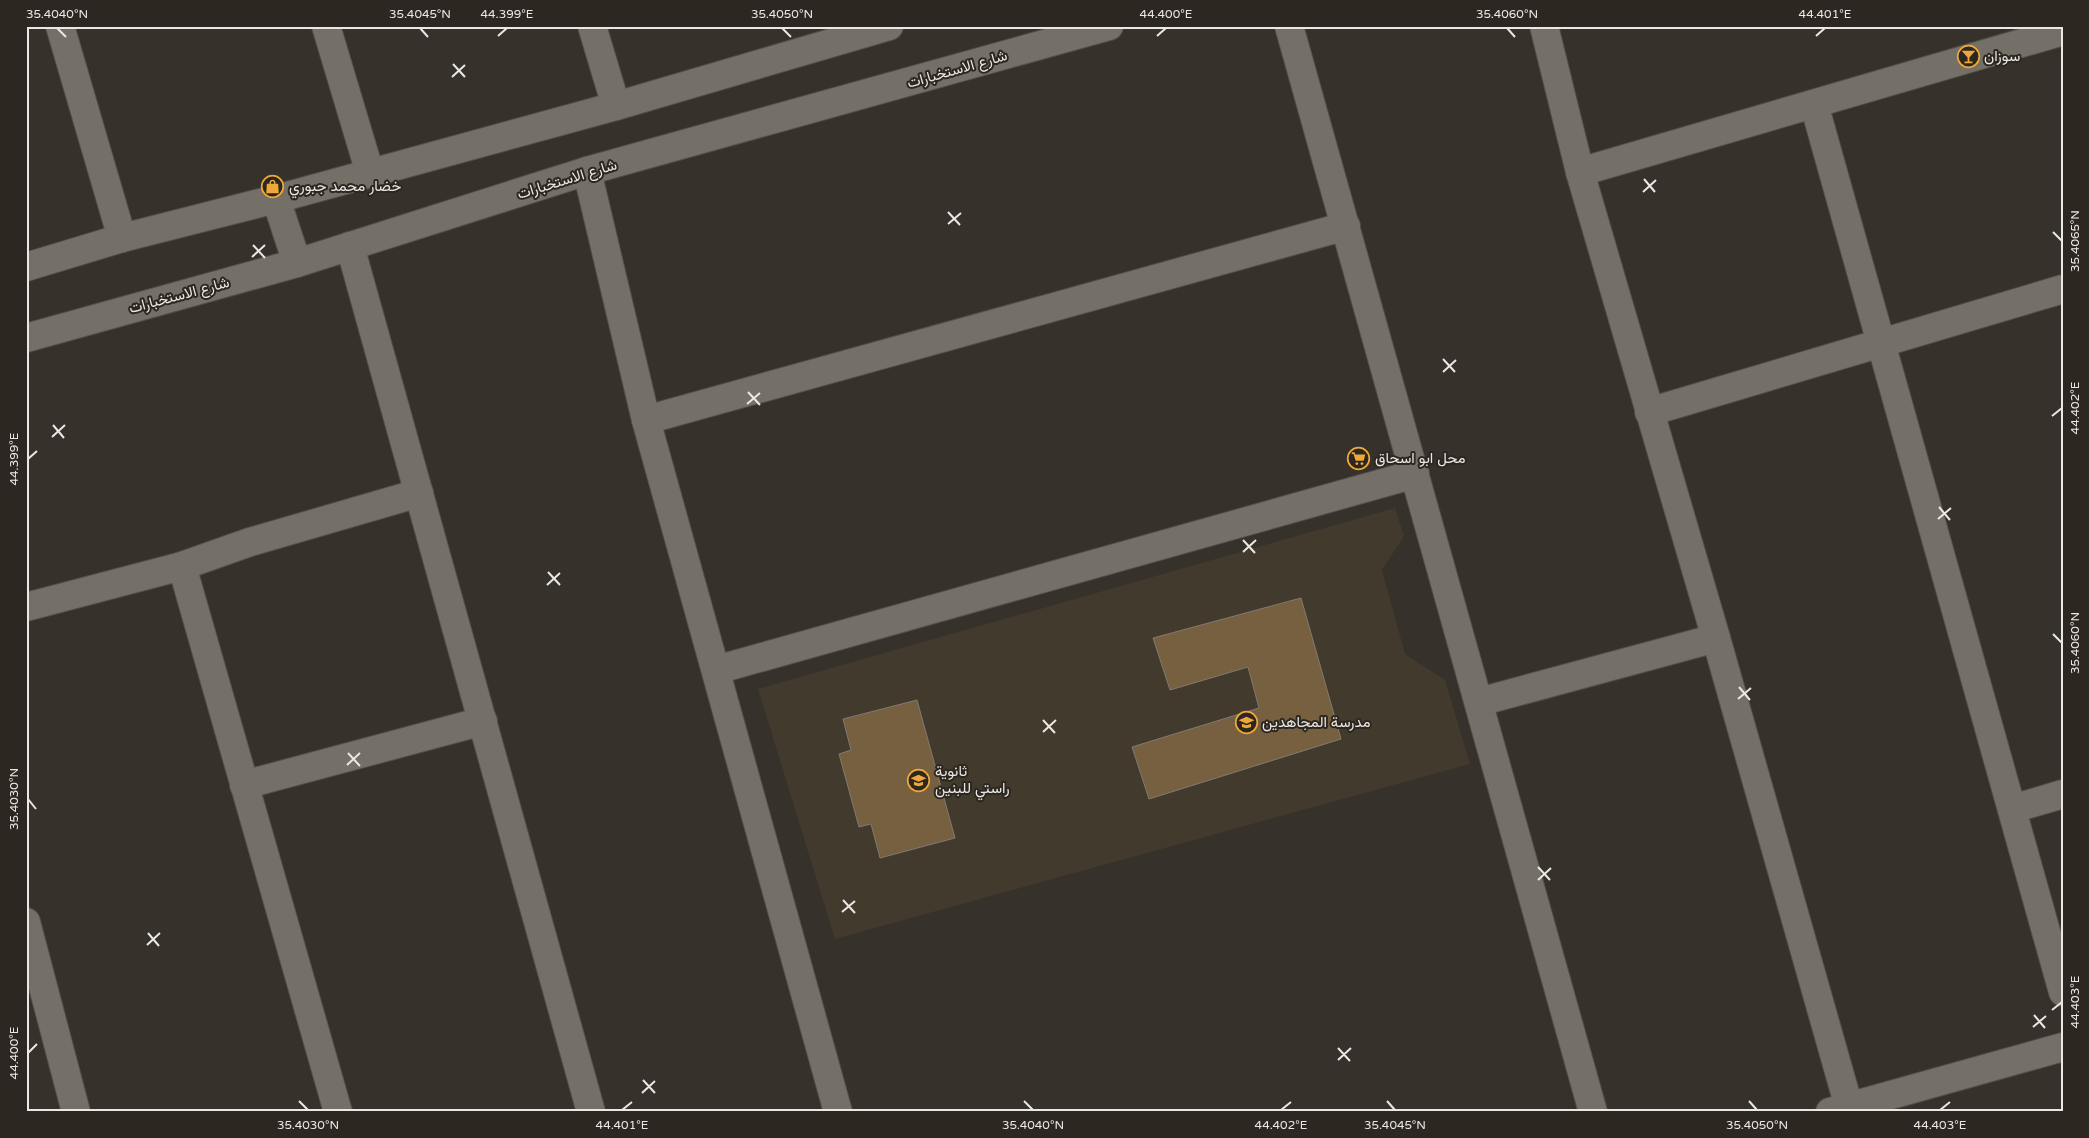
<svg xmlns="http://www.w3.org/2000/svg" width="2089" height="1138" font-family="'Varela Round',Vazirmatn,sans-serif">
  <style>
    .built { fill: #433a2e }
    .building { fill: #776040; stroke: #807a73 }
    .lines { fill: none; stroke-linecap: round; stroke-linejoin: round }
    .minor-casing { stroke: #534f48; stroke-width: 30 }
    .secondary-casing { stroke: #534f48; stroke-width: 30 }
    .minor { stroke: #746f67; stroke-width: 28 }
    .secondary { stroke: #746f67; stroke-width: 28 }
    .ticks { fill: none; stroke: #ebe7e3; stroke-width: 2 }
    .labels { text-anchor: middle; stroke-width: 4; stroke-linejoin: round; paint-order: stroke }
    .poi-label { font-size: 15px; fill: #ebe7e3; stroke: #2c2720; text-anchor: start }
    .street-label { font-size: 15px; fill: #ebe7e3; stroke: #2c2720 }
    .neatline { fill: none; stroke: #ebe7e3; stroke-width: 2 }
    .ticks-label { font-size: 12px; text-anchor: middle; fill: #ebe7e3 }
  </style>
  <rect width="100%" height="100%" fill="#36312a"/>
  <polygon class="built" points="1395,508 1404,536 1382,570 1405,654 1445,680 1470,764 835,939 758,689"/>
  <g class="building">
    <polygon points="1301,598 1341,739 1149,799 1132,747 1259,708 1248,667 1170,690 1153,638"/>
    <polygon points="917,700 955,838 880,858 871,824 859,827 839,754 851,750 843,719"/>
  </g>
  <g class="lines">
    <defs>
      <g id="minor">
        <polyline points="60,26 122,238"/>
        <polyline points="326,26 370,173"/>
        <polyline points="592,26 616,106"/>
        <polyline points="1289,26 1593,1112"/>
        <polyline points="1544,26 1580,172 1716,638 1849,1107"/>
        <polyline points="1814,104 2063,992"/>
        <polyline points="587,171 646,420 838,1112"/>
        <polyline points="1580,172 2063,31"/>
        <polyline points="350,246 591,1112"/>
        <polyline points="1649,412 2063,289"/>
        <polyline points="646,420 1346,226"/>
        <polyline points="182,566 338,1112"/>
        <polyline points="26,607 182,566 250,542 419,493"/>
        <polyline points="716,670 1415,474"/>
        <polyline points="1479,702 1716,638"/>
        <polyline points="244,785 483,721"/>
        <polyline points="2012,809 2063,794"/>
        <polyline points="26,922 76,1112"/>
        <polyline points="1830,1112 2063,1047"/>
      </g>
      <g id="secondary">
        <polyline points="276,199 297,263"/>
        <polyline points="26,267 122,238 276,199 616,106 889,26"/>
        <polyline points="26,338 297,263 587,171 1109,26"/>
      </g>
    </defs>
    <use href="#minor" class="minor-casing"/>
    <use href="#secondary" class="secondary-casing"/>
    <use href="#minor" class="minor"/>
    <use href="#secondary" class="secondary"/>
  </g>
  <path class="ticks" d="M57,28l9,9M420,28l8,9M782,28l9,9M1507,28l8,9M498,36l9,-8M1157,36l9,-8M1816,36l9,-8M453,64l12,13M452,77l13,-12M1644,179l11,13M1643,192l13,-12M948,212l12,13M948,224l13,-11M2053,232l9,9M253,245l12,13M252,257l13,-12M1443,359l12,13M1443,372l13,-12M748,392l12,13M747,404l13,-11M2052,416l10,-8M53,425l11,13M52,437l13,-12M28,459l9,-8M1939,507l11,13M1938,519l13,-11M1243,540l12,13M1243,552l13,-12M548,572l12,13M547,585l13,-12M2053,634l9,9M1739,687l11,13M1738,699l13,-11M1043,720l12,13M1043,732l13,-12M348,753l12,13M347,765l13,-12M28,799l8,10M1538,867l12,13M1538,880l13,-12M843,900l12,13M842,912l13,-11M148,933l11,13M147,945l13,-12M2052,1010l10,-8M2034,1015l11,13M2033,1027l13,-11M1338,1048l12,13M28,1053l9,-9M1338,1060l13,-12M643,1080l12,13M642,1093l13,-12M299,1101l9,9M1024,1101l9,9M1387,1101l8,9M1749,1101l8,9M622,1110l10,-8M1281,1110l10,-8M1940,1110l10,-8"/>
  <defs>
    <symbol id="bar-ring" viewBox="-11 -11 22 22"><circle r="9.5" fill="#2c2720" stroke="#eda83b" stroke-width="1.5"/><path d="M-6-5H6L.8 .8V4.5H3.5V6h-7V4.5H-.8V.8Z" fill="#eda83b"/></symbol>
    <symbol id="shop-ring" viewBox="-11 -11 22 22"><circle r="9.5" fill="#2c2720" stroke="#eda83b" stroke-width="1.5"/><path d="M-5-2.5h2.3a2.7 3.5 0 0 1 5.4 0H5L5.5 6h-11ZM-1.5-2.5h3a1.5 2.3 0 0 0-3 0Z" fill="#eda83b"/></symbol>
    <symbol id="supermarket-ring" viewBox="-11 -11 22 22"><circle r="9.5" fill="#2c2720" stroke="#eda83b" stroke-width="1.5"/><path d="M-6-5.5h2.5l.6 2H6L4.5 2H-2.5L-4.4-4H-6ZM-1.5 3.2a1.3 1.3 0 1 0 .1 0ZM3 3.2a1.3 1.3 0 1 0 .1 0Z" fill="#eda83b"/></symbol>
    <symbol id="school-ring" viewBox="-11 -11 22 22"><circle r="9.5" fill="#2c2720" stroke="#eda83b" stroke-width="1.5"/><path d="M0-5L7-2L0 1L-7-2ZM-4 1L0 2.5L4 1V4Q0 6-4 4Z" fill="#eda83b"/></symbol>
  </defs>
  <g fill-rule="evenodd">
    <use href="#bar-ring" x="1956" y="44" width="25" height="25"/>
    <use href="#shop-ring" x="260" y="174" width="25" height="25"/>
    <use href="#supermarket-ring" x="1346" y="446" width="25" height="25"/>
    <use href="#school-ring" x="1234" y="710" width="25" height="25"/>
    <use href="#school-ring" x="906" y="768" width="25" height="25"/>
  </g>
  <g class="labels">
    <g class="poi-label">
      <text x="1984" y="61">سوزان</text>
      <text x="289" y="191">خضار محمد جبوري</text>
      <text x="1375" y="463">محل ابو اسحاق</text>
      <text x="1262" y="727">مدرسة المجاهدين</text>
      <text x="935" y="776">ثانوية<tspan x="935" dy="17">راستي للبنين</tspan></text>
    </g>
    <g class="street-label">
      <text transform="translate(957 69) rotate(-16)" y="5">شارع الاستخبارات</text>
      <text transform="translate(567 179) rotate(-17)" y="5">شارع الاستخبارات</text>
      <text transform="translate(179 295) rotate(-15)" y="5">شارع الاستخبارات</text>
    </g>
  </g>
  <rect width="2089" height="1138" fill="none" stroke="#2c2720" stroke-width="55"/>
  <rect x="28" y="28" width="2034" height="1082" class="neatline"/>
  <g class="ticks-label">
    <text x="57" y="18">35.4040°N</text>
    <text x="420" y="18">35.4045°N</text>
    <text x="507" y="18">44.399°E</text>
    <text x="782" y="18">35.4050°N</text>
    <text x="1166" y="18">44.400°E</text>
    <text x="1507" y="18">35.4060°N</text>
    <text x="1825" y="18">44.401°E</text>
    <text transform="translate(2075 241) rotate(-90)" y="4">35.4065°N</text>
    <text transform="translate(2075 408) rotate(-90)" y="4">44.402°E</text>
    <text transform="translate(14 459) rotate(-90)" y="4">44.399°E</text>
    <text transform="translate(2075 643) rotate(-90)" y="4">35.4060°N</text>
    <text transform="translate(14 799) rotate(-90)" y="4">35.4030°N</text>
    <text transform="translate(2075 1002) rotate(-90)" y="4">44.403°E</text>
    <text transform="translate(14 1053) rotate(-90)" y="4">44.400°E</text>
    <text x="308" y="1129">35.4030°N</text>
    <text x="622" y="1129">44.401°E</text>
    <text x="1033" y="1129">35.4040°N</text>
    <text x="1281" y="1129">44.402°E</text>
    <text x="1395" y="1129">35.4045°N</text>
    <text x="1757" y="1129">35.4050°N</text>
    <text x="1940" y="1129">44.403°E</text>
  </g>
</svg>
